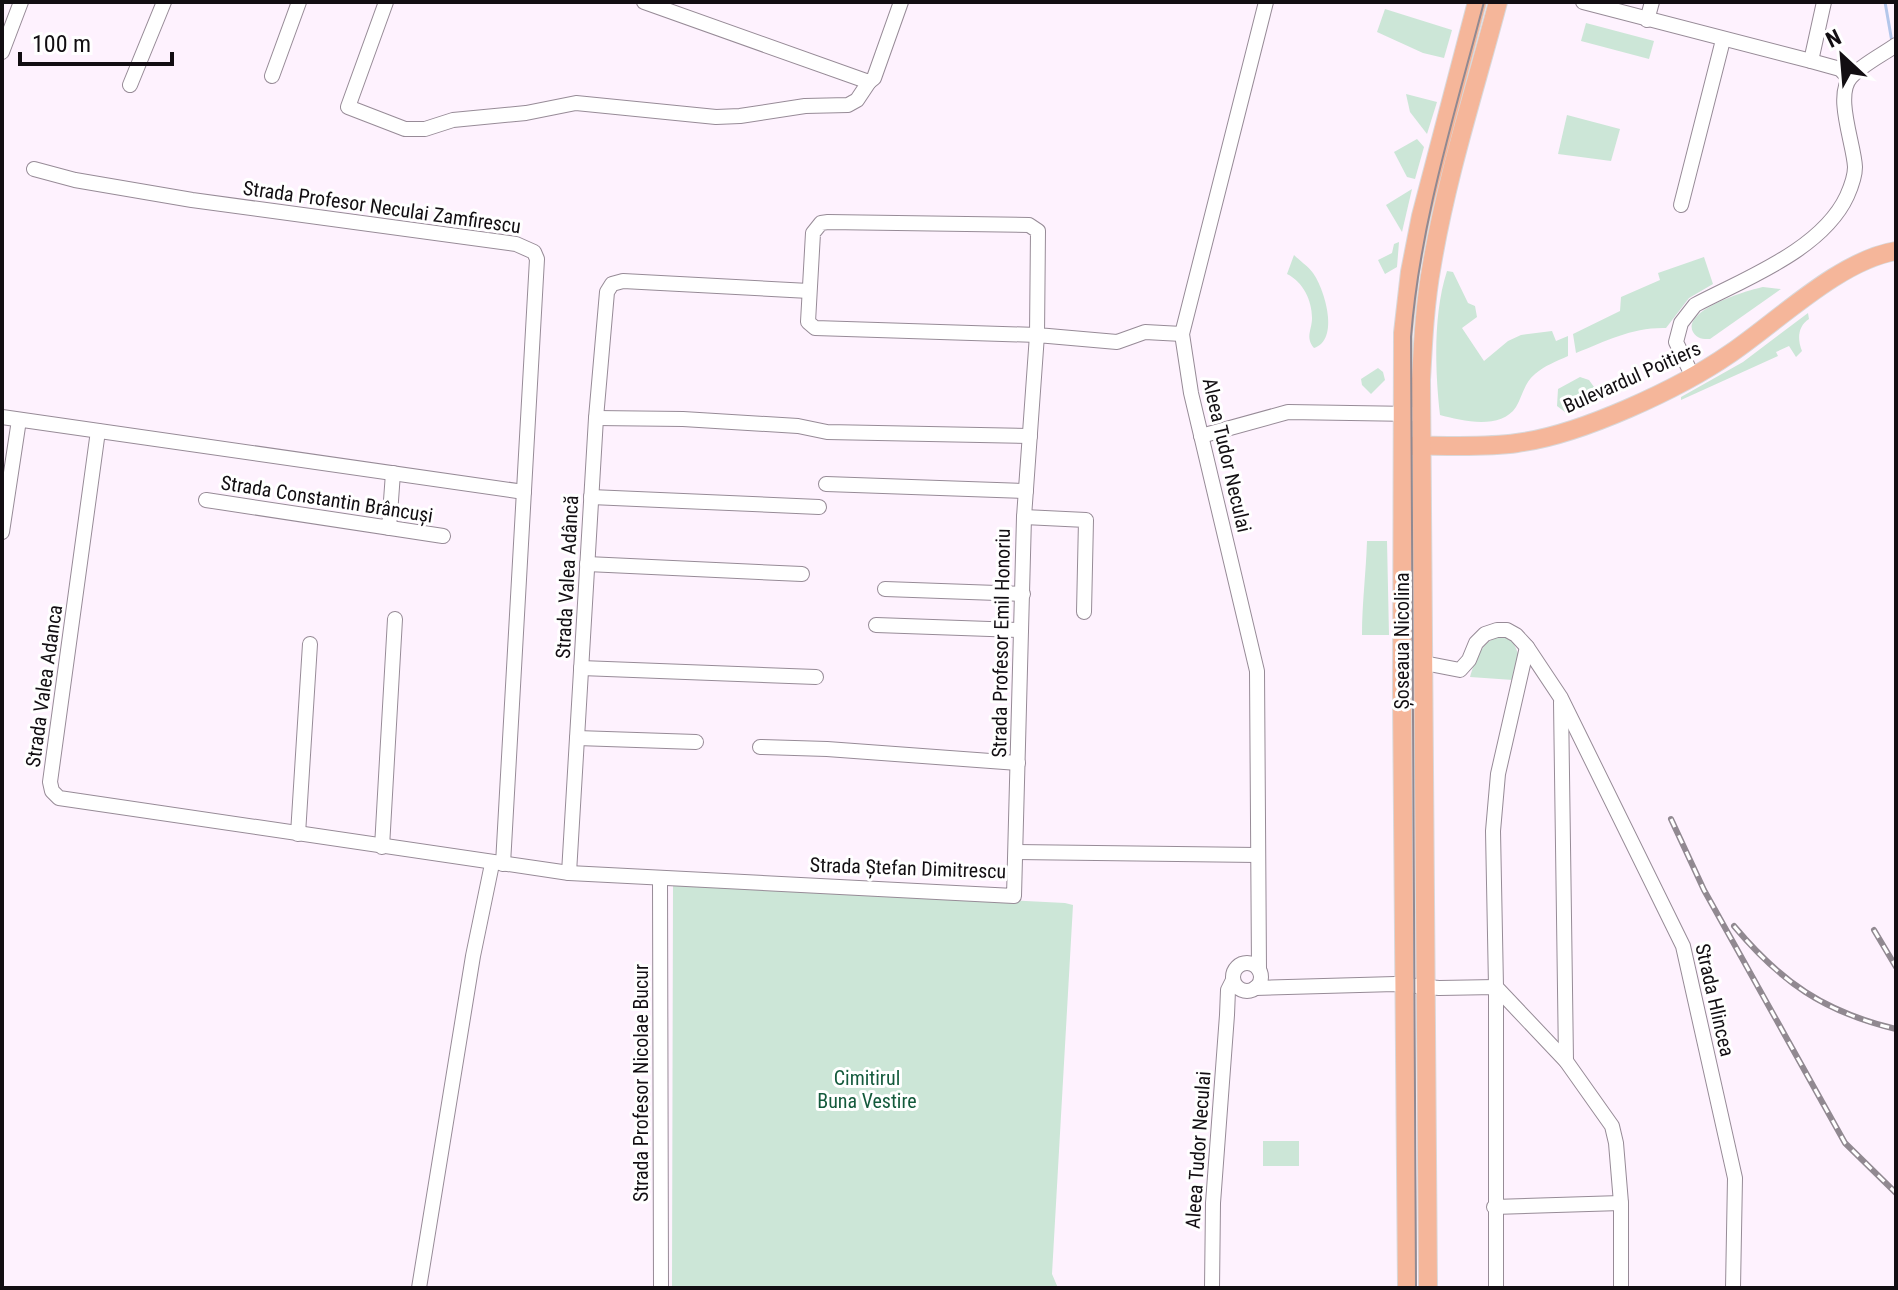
<svg xmlns="http://www.w3.org/2000/svg" width="1898" height="1290" font-family="'Roboto Condensed',sans-serif">
  <style>
    .green { fill: #cce6d7 }
    .lines { fill: none; stroke-linecap: round; stroke-linejoin: round }
    .stream { stroke: #b4c7eb; stroke-width: 3 }
    .minor-casing { stroke: #978b97; stroke-width: 16 }
    .major-casing { stroke: #d9d8d9; stroke-width: 20 }
    .minor { stroke: #fff; stroke-width: 14 }
    .major { stroke: #f5b69a; stroke-width: 18 }
    .tram { stroke: #918991; stroke-width: 2 }
    .rail-casing { stroke: #918991; stroke-width: 6 }
    .rail { stroke: #fff; stroke-width: 3; stroke-dasharray: 9; stroke-linecap: butt }
    .labels { text-anchor: middle; stroke-width: 6; stroke-linejoin: round; paint-order: stroke }
    .street-label { font-size: 20px; fill: #120e12; stroke: #fff }
    .park-label { font-size: 20px; fill: #145a3c; stroke: #fff }
  </style>
  <rect width="100%" height="100%" fill="#fef2fe"/>
  <g class="green">
    <polygon points="1385,9 1452,30 1444,58 1423,53 1377,32"/>
    <polygon points="1586,23 1654,41 1649,59 1581,41"/>
    <polygon points="1406,94 1437,102 1427,134 1410,112"/>
    <polygon points="1567,115 1620,129 1611,161 1558,154"/>
    <polygon points="1417,139 1424,147 1415,179 1407,177 1394,152"/>
    <polygon points="1412,189 1402,232 1386,205"/>
    <polygon points="1399,242 1397,267 1385,274 1378,260 1392,253 1394,244"/>
    <path d="M1294,255c6,6 14,11 19,18 12,17 27,67 1,75 -9,-11 -2,-18 -2,-30 0,-18 -9,-36 -25,-44z"/>
    <path d="M1704,257l9,27 -24,14 -23,30c-33,-1 -60,13 -90,25l-3,-19 47,-23 1,-14 39,-17 -2,-7z"/>
    <path d="M1447,271l6,1 15,31 7,3 2,11 -15,11 22,33 24,-20 13,-6 31,-4 4,10 12,-5v20c-11,5 -24,10 -33,18 -11,9 -12,21 -19,33 -15,23 -54,14 -76,8 -5,-44 -7,-101 7,-144z"/>
    <path d="M1763,287l18,2 -71,50c-7,0 -13,0 -17,-7 -12,-22 55,-42 70,-45z"/>
    <path d="M1808,313l1,6c-11,7 -12,20 -7,32l-6,6 -7,-11 -13,6 2,4 -97,44v-3l62,-35z"/>
    <polygon points="1378,368 1383,372 1385,380 1371,394 1362,385 1361,379"/>
    <path d="M1580,377l9,3 5,7c-3,17 -15,20 -29,25l-8,-6 1,-17z"/>
    <path d="M1367,541h20l2,94h-27c0,-32 4,-62 5,-94z"/>
    <path d="M1503,636l9,3 8,19 -7,22 -43,-3c5,-18 13,-39 33,-41z"/>
    <polygon points="673,883 1065,903 1073,905 1052,1274 1058,1288 672,1288"/>
    <rect x="1263" y="1141" width="36" height="25"/>
  </g>
  <g class="lines">
    <polyline class="stream" points="1885,2 1892,42"/>
    <defs>
      <g id="minor">
        <polyline points="386,2 348,107 405,129 425,129 453,120 526,113 576,103 716,117 740,116 805,106 848,105 857,100 869,82"/>
        <polyline points="644,2 869,82 874,78 901,2"/>
        <polyline points="1583,2 1811,61 1840,69 1849,78"/>
        <polyline points="1647,20 1652,2"/>
        <polyline points="2,52 21,2"/>
        <polyline points="1811,61 1824,2"/>
        <polyline points="272,76 299,2"/>
        <polyline points="130,85 164,2"/>
        <polyline points="34,169 75,180 192,200 516,244 534,252 537,259 503,864"/>
        <polyline points="1681,205 1723,40"/>
        <path d="M1693,377l-17,-35 5,-19 14,-18c49,-26 127,-55 152,-109 4,-9 8,-20 8,-29 -1,-23 -21,-72 -4,-90 12,-13 31,-22 45,-32"/>
        <polyline points="2,417 524,492"/>
        <polyline points="596,418 683,419 798,426 827,432 1030,436"/>
        <polyline points="98,431 50,782 52,791 59,798 569,873 1014,896 1024,517 1037,335 1038,231 1029,225 828,222 821,223 813,233 808,322 815,328 1037,335 1117,342 1145,332 1182,334"/>
        <polyline points="1201,436 1288,412 1413,414"/>
        <polyline points="826,484 1026,491"/>
        <polyline points="591,497 819,507"/>
        <polyline points="206,500 443,536"/>
        <polyline points="1024,517 1086,520 1084,612"/>
        <polyline points="389,528 393,473"/>
        <polyline points="2,532 19,420"/>
        <polyline points="587,564 802,574"/>
        <polyline points="885,589 1023,594"/>
        <polyline points="876,625 1021,630"/>
        <polyline points="1424,663 1460,670 1469,660 1476,643 1485,634 1497,630 1507,630 1516,635 1527,647 1561,698 1683,946 1735,1178 1733,1288"/>
        <polyline points="581,668 816,677"/>
        <polyline points="1561,702 1566,1061"/>
        <polyline points="577,738 696,742"/>
        <polyline points="760,747 827,749 1018,763"/>
        <polyline points="298,834 310,644"/>
        <polyline points="382,847 395,619"/>
        <polyline points="1016,852 1257,855"/>
        <polyline points="569,873 596,418 607,292 612,284 623,281 809,291"/>
        <polyline points="660,878 661,1288"/>
        <circle cx="1247" cy="977" r="14"/>
        <polyline points="1259,970 1257,671 1191,393 1182,334 1266,2"/>
        <polyline points="1255,988 1395,984 1439,988 1496,987 1566,1061 1612,1126 1616,1143 1621,1203 1621,1288"/>
        <polyline points="1494,1207 1621,1203"/>
        <polyline points="419,1288 473,956 492,864"/>
        <polyline points="1212,1288 1213,1203 1227,1015 1228,990 1233,980"/>
        <polyline points="1496,1288 1496,987 1493,831 1498,774 1527,647"/>
      </g>
      <g id="major">
        <path d="M1413,446c35,-1 71,2 104,-3 63,-8 162,-54 214,-90 47,-32 109,-93 165,-102"/>
        <polyline points="1407,1288 1402,698 1403,333 1410,272 1421,216 1477,2"/>
        <path d="M1428,1288l-7,-908c2,-39 4,-78 11,-116 15,-89 43,-175 66,-262"/>
      </g>
    </defs>
    <use href="#minor" class="minor-casing"/>
    <use href="#major" class="major-casing"/>
    <use href="#minor" class="minor"/>
    <use href="#major" class="major"/>
    <path class="tram" d="M1416,1288l-5,-951c9,-114 44,-224 73,-335"/>
    <defs>
      <g id="rail">
        <polyline points="1671,819 1704,890 1845,1143 1896,1193"/>
        <path d="M1734,926c47,56 90,86 162,103"/>
        <polyline points="1874,930 1896,967"/>
      </g>
    </defs>
    <use href="#rail" class="rail-casing"/>
    <use href="#rail" class="rail"/>
  </g>
  <g class="labels">
    <g class="street-label">
      <text transform="translate(382 207) rotate(8)" y="7">Strada Profesor Neculai Zamfirescu</text>
      <text transform="translate(1632 377) rotate(-24)" y="7">Bulevardul Poitiers</text>
      <text transform="translate(1227 455) rotate(77)" y="7">Aleea Tudor Neculai</text>
      <text transform="translate(327 499) rotate(9)" y="7">Strada Constantin Brâncuși</text>
      <text transform="translate(567 577) rotate(-87)" y="7">Strada Valea Adâncă</text>
      <text transform="translate(1402 641) rotate(-90)" y="7">Șoseaua Nicolina</text>
      <text transform="translate(1001 643) rotate(-89)" y="7">Strada Profesor Emil Honoriu</text>
      <text transform="translate(44 686) rotate(-82)" y="7">Strada Valea Adanca</text>
      <text transform="translate(908 868) rotate(2)" y="7">Strada Ștefan Dimitrescu</text>
      <text transform="translate(1715 1000) rotate(77)" y="7">Strada Hlincea</text>
      <text transform="translate(641 1083) rotate(-90)" y="7">Strada Profesor Nicolae Bucur</text>
      <text transform="translate(1198 1150) rotate(-86)" y="7">Aleea Tudor Neculai</text>
    </g>
    <g class="park-label">
      <text x="867" y="1085">Cimitirul<tspan x="867" dy="23">Buna Vestire</tspan></text>
    </g>
  </g>
  <rect width="1898" height="1290" fill="none" stroke="#120e12" stroke-width="8"/>
  <g transform="translate(1842 56) rotate(334)" stroke="#ffffff" stroke-width="6" paint-order="stroke">
  <path d="M0-6L14 30L0 20L-14 30Z" fill="#120e12"/>
  <text y="-12" font-size="22" font-weight="bold" text-anchor="middle" fill="#120e12">N</text>
  </g>
  <path d="M20 52v12h152v-12" fill="none" stroke="#120e12" stroke-width="4"/>
  <text x="32" y="52" font-size="24" fill="#120e12" stroke="#ffffff" stroke-width="6" paint-order="stroke">100 m</text>
</svg>
